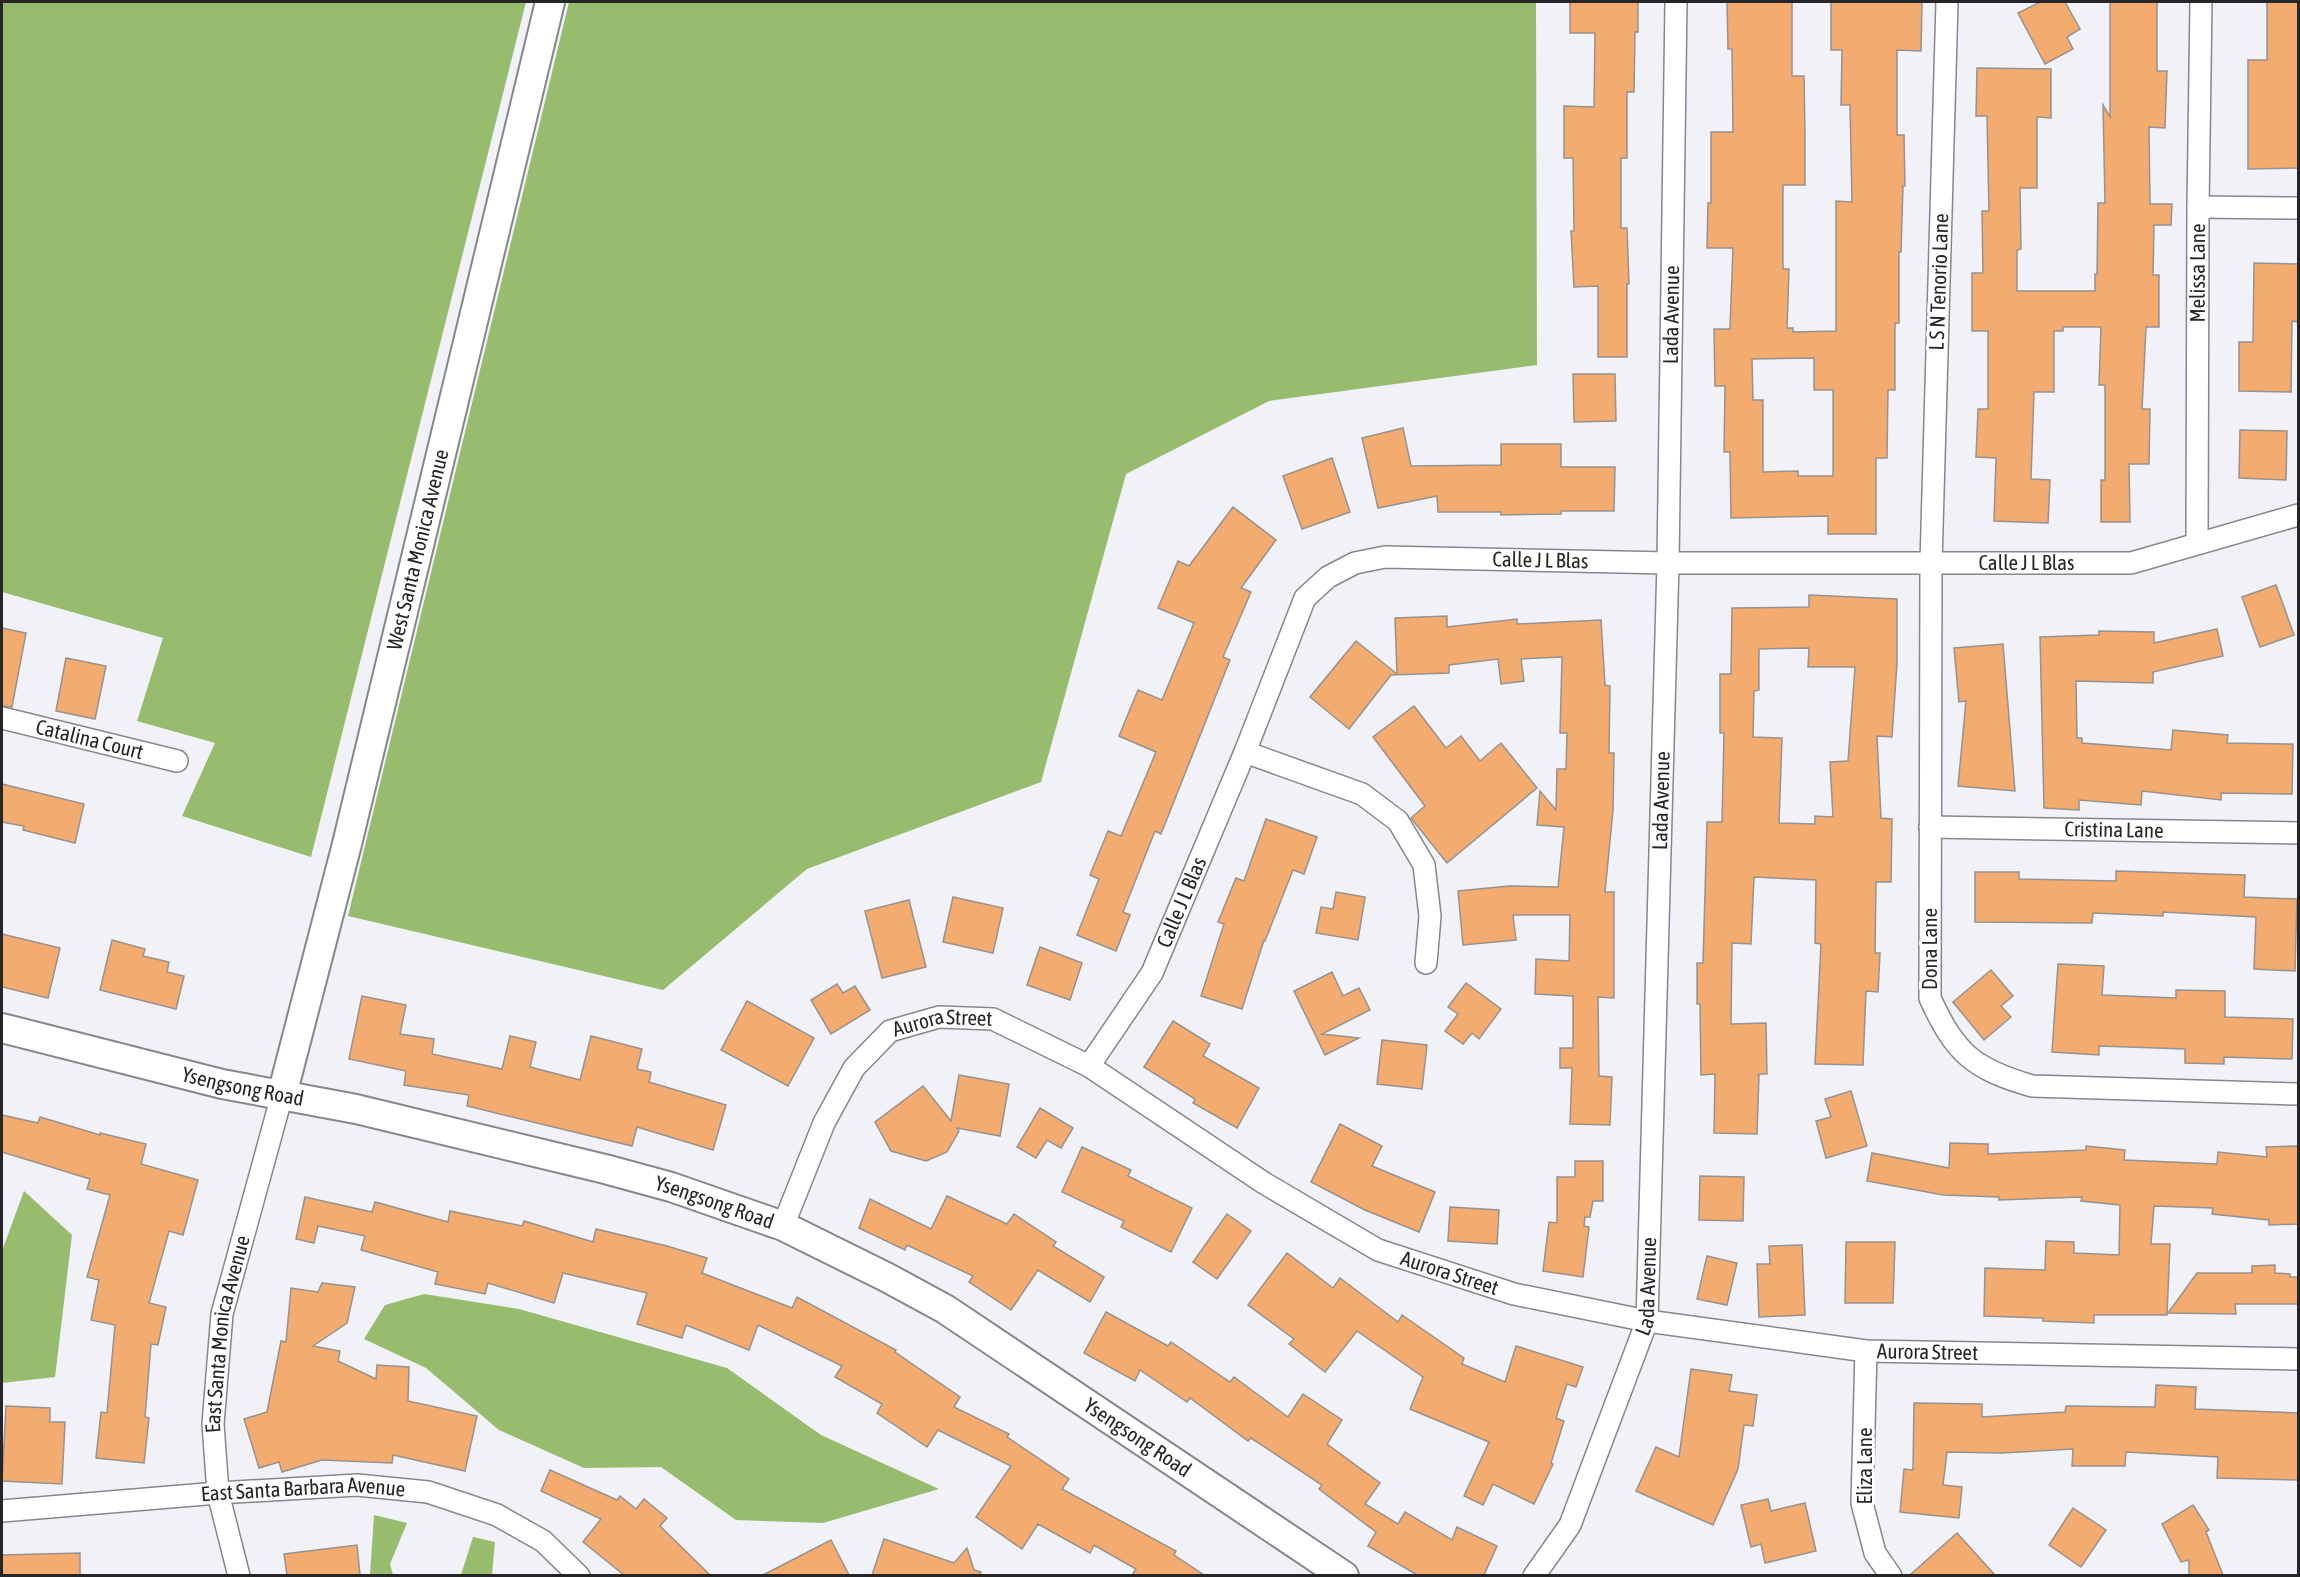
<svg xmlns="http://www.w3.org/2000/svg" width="2300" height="1577" font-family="'Asap Condensed',sans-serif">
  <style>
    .forest { fill: #97bc6d }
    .building { fill: #f3ab70; stroke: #97928e; stroke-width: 1.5; fill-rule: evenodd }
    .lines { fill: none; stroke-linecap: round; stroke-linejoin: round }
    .minor-casing { stroke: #86878d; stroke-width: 24 }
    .secondary-casing { stroke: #86878d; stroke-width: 32 }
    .minor { stroke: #fff; stroke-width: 21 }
    .secondary { stroke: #fff; stroke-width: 28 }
    .labels { text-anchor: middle; stroke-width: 6; stroke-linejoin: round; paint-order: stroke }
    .street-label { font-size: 21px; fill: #262629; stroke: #fff }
  </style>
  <rect width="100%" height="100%" fill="#f1f1f8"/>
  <g class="forest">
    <polygon points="2,2 526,2 311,857 182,816 215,743 137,721 163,638 2,592"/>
    <polygon points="569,2 1536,2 1537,365 1269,401 1126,474 1041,782 807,869 663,990 348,916"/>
    <polygon points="24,1191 72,1235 55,1377 2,1383 2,1251"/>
    <polygon points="424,1294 519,1309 727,1368 821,1435 939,1489 823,1523 736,1520 661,1467 584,1468 499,1430 426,1368 364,1339 385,1305"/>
    <polygon points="374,1515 407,1523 390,1564 393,1575 370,1575"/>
    <polygon points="473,1537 495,1542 492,1575 461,1575"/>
  </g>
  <g class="building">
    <polygon points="1570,2 1638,2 1638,32 1635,32 1634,92 1627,92 1627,158 1621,158 1621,228 1627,228 1629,284 1627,284 1627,357 1598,357 1598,286 1574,287 1571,231 1574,231 1573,158 1564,158 1564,106 1594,107 1595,33 1570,33"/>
    <path d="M1727,2h65v74h12l1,57v52h-22v84h6l-2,59h6v4l43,-1v-130l16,1 -2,-97h-9l1,-55h-11v-48h91l-1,49 -24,-1v85h7l1,51h-2l-2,66h-2v71h-4v67h-7l-1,68h-11v76h-48v-18l-97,2 -1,-66h-6l1,-66h-10l-1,-57h16l3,-81h-26l1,-45h3v-71h22l-1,-83h-4zM1814,358v32h19v86h-35v-5l-35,1v-72h-10l-1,-41z"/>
    <polygon points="2040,2 2065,2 2080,29 2067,37 2073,49 2045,64 2018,13"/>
    <polygon points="2110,2 2157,2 2157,71 2167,71 2165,128 2149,127 2150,204 2172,204 2171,225 2154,225 2153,275 2159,275 2159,327 2146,327 2142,409 2150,409 2149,464 2129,464 2130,522 2101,522 2101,480 2105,480 2105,385 2099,385 2101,327 2063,327 2063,331 2054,331 2054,392 2034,392 2031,479 2050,480 2048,523 1994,521 1996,458 1976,457 1978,409 1988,409 1988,331 1972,331 1972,273 1983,273 1982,211 1989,211 1987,116 1976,116 1977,68 2051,69 2051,118 2037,117 2037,188 2020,188 2021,249 2017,250 2017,291 2095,291 2095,274 2097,274 2098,203 2105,203 2103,105 2110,117"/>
    <polygon points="2267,2 2298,2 2298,168 2248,169 2248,60 2267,60"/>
    <polygon points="2254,263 2298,264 2298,322 2292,321 2291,392 2239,391 2239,342 2253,342"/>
    <polygon points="1573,374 1615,374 1616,421 1574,422"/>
    <polygon points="1403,428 1411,466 1501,465 1501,444 1561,444 1561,467 1615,467 1614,511 1561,511 1561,514 1501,515 1501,512 1438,512 1437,496 1378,508 1362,438"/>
    <polygon points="2240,430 2287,431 2286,480 2239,478"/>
    <polygon points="1332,458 1350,512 1302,529 1283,476"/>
    <polygon points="1233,507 1276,540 1241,588 1251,592 1223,657 1230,660 1161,834 1155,831 1123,912 1130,915 1116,951 1077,935 1099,879 1090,875 1108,831 1121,836 1156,752 1119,736 1138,690 1162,700 1194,623 1158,608 1178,561 1189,566"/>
    <polygon points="2276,585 2294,635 2260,647 2242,597"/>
    <path d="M1809,595l88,4v64l-5,74 -15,-1 4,82 11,1 -1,63h-15l-1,71h5l-2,39 -12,-1 -3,74 -48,-1 6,-120 -6,-1 1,-63 -62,-3 -3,67 -19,-1 -1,81 35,-1 1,51h-8l-2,60 -43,-1 1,-59 -14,1 -1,-71h-3v-41h6l4,-141h15l2,-89h-4v-59h11l1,-66 77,-1zM1809,648l-1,19h47l-7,94 -18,1 3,55 -18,-1v8l-36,-1 3,-85 -29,-1 1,-46 5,-1v-41z"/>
    <polygon points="1447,616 1447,627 1517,619 1517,624 1601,620 1605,685 1610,686 1609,753 1614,753 1613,810 1605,892 1614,892 1614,998 1598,997 1599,1076 1612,1077 1610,1125 1570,1124 1572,1068 1560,1068 1560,1048 1573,1048 1573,996 1535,994 1536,959 1569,961 1570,915 1513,915 1516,940 1463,945 1458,891 1509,886 1558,887 1564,827 1537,825 1540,791 1556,810 1557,769 1566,769 1567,733 1560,733 1562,657 1521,659 1524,681 1501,684 1498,659 1449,665 1449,673 1391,675 1349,729 1310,697 1356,641 1397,674 1395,618"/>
    <polygon points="2,628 26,633 12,707 2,706"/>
    <polygon points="2217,629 2223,656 2153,672 2153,683 2076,681 2077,738 2082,738 2082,743 2171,750 2173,730 2228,735 2227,743 2293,744 2292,794 2221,793 2221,800 2142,791 2141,805 2079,800 2079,810 2044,808 2040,637 2099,635 2099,631 2154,632 2154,643"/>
    <polygon points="2003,644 2015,791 1958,786 1966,701 1959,702 1954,648"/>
    <polygon points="66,658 106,666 95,719 56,711"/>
    <polygon points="1414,706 1446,748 1461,736 1480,761 1501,743 1537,788 1447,863 1411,818 1425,806 1373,737"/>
    <polygon points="2,784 84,804 75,843 23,830 24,826 2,822"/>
    <polygon points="1266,819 1317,837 1304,874 1293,870 1265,941 1264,940 1242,1009 1201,996 1224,924 1218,922 1236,878 1244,881"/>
    <polygon points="2116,871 2245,875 2244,897 2297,899 2295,971 2254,969 2256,917 2163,912 2163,916 2093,913 2092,923 1975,922 1975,872 2019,872 2019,879 2116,881"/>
    <polygon points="1336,892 1365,897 1358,940 1316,933 1321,907 1333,909"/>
    <polygon points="953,897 1003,908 993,953 943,942"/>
    <polygon points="909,900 926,967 882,978 865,911"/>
    <polygon points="2,934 60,948 48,998 2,987"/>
    <polygon points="112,940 145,949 143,956 169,962 167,972 184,976 176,1009 100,990"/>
    <polygon points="1040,947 1082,963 1070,1000 1027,985"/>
    <polygon points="2058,964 2104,966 2102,995 2176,998 2176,990 2225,991 2225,1017 2293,1019 2292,1059 2224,1057 2224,1064 2185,1063 2185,1049 2099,1046 2099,1055 2052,1052"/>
    <polygon points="1991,970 2013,996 2001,1006 2011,1017 1984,1040 1953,1002"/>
    <polygon points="1332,972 1343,996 1359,988 1370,1010 1322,1034 1359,1038 1325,1055 1294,991"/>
    <polygon points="1466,983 1501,1009 1479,1039 1472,1033 1463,1044 1445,1031 1458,1014 1448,1007"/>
    <polygon points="837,984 843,993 855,986 870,1010 831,1034 811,1000"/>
    <polygon points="362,996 406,1005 400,1034 434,1039 432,1054 502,1069 510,1036 536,1042 530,1067 580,1080 591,1036 642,1049 637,1069 651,1072 649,1082 726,1105 713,1150 637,1127 632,1146 467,1106 469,1095 404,1085 406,1071 349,1059"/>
    <polygon points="747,1001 814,1038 788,1086 721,1050"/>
    <polygon points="1173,1021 1210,1044 1203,1056 1259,1088 1237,1128 1193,1103 1195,1099 1144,1067"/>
    <polygon points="1382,1040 1427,1045 1422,1089 1377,1084"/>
    <polygon points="959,1075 1009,1084 1000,1136 957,1128 959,1131 947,1152 926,1161 891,1151 875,1122 923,1086 951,1121"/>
    <polygon points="1851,1091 1867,1146 1826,1158 1816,1121 1831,1117 1825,1099"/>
    <polygon points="1040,1108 1073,1128 1061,1148 1047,1140 1036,1158 1017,1147"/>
    <polygon points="2,1115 38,1123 40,1117 100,1135 100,1133 146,1144 141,1164 198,1180 183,1235 169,1231 149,1303 166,1307 158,1345 151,1344 145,1417 149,1418 144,1463 96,1458 101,1412 107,1413 115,1325 91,1320 99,1280 87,1277 110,1195 87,1189 90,1179 2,1152"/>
    <polygon points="1340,1124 1382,1146 1372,1166 1435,1192 1419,1232 1365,1210 1311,1182"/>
    <polygon points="1950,1143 1988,1144 1988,1154 2086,1150 2086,1146 2125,1150 2124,1160 2217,1164 2218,1152 2267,1157 2266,1147 2298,1146 2298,1224 2269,1225 2269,1220 2212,1214 2213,1208 2154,1206 2151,1244 2170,1244 2167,1315 2094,1315 2094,1323 2043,1321 2043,1318 1984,1316 1985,1268 2045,1270 2046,1241 2074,1242 2074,1253 2119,1255 2120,1205 2081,1201 2082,1197 1999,1200 1999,1197 1943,1195 1867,1181 1872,1153 1949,1168"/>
    <polygon points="1082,1147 1131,1170 1128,1176 1192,1208 1171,1252 1121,1227 1124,1221 1062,1192"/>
    <polygon points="1575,1161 1603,1161 1603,1201 1593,1201 1590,1217 1585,1217 1584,1226 1589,1227 1583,1277 1543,1271 1549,1222 1557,1223 1557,1177 1575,1177"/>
    <polygon points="1700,1176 1744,1177 1743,1221 1699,1220"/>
    <polygon points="947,1196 1007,1224 1014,1214 1056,1242 1053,1246 1104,1277 1090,1302 1038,1270 1011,1310 969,1282 973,1276 907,1245 905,1250 859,1228 870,1199 931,1229"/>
    <polygon points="305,1197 372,1212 375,1202 448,1222 450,1211 522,1226 524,1221 593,1242 596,1229 667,1246 707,1258 702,1273 792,1308 797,1297 896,1350 895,1352 960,1397 954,1407 1009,1434 1007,1437 1069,1479 1062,1489 1176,1551 1174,1555 1204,1575 1132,1575 1136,1569 1094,1545 1090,1553 1038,1524 1022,1549 976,1517 1011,1466 938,1430 927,1447 877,1413 882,1404 835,1377 842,1366 758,1325 749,1350 686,1325 682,1338 637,1324 647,1293 563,1273 554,1303 488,1283 485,1294 435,1284 438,1272 361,1250 365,1236 318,1226 314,1243 296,1239"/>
    <polygon points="1450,1207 1499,1210 1497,1244 1448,1241"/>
    <polygon points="1227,1214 1251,1231 1217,1279 1193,1262"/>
    <polygon points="1846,1242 1895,1242 1893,1303 1845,1303"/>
    <polygon points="1802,1245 1805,1315 1759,1317 1757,1264 1770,1264 1769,1246"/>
    <polygon points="1287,1253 1333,1288 1340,1278 1398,1322 1402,1315 1464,1358 1462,1364 1505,1382 1516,1346 1583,1367 1576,1387 1567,1384 1556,1418 1564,1421 1551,1463 1553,1464 1534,1504 1493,1484 1483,1505 1464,1496 1489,1442 1410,1409 1423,1377 1357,1331 1325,1372 1289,1344 1294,1339 1248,1305"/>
    <polygon points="1707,1256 1737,1263 1727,1305 1697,1299"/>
    <polygon points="2275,1265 2275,1273 2290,1274 2290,1277 2298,1277 2298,1304 2235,1304 2236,1314 2168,1313 2197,1273 2252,1273 2252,1266"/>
    <polygon points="322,1283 355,1287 347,1323 313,1346 340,1351 338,1361 376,1379 377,1365 409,1367 408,1401 477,1416 465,1471 393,1455 392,1463 322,1460 282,1472 279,1462 259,1468 244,1419 267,1412 281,1341 286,1342 291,1288 318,1292"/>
    <polygon points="1106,1312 1168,1346 1171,1342 1230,1382 1234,1377 1288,1417 1303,1394 1342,1420 1327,1444 1380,1483 1365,1504 1398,1524 1405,1512 1452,1540 1457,1527 1497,1546 1484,1575 1417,1575 1368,1546 1376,1532 1319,1489 1322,1485 1251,1438 1248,1441 1190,1398 1187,1402 1140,1370 1135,1381 1084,1353"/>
    <polygon points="1691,1369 1732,1375 1729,1391 1757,1395 1753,1426 1744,1425 1738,1469 1713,1525 1636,1491 1656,1447 1679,1457"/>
    <polygon points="2156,1385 2196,1387 2195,1409 2298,1413 2298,1480 2217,1478 2218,1457 2126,1452 2125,1466 2072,1466 2073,1449 2001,1453 1947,1452 1943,1485 1962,1487 1959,1518 1900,1512 1904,1469 1913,1470 1914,1403 1982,1404 1982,1417 2065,1412 2066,1406 2155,1407"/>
    <polygon points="6,1406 50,1408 50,1422 65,1422 62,1484 2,1481"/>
    <polygon points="550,1470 617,1500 620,1496 636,1509 644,1499 667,1518 660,1526 710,1575 624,1575 583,1542 601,1519 541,1491"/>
    <polygon points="1768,1499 1771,1511 1805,1503 1816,1551 1765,1563 1761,1544 1751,1547 1741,1505"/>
    <polygon points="2193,1505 2209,1530 2206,1532 2223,1575 2189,1575 2189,1560 2181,1562 2162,1524"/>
    <polygon points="2073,1508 2106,1530 2081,1567 2049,1545"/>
    <polygon points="1957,1533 1995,1575 1910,1575"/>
    <polygon points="884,1539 954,1563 967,1548 974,1570 981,1572 980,1575 872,1575"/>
    <polygon points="831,1540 849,1575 763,1575"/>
    <polygon points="357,1545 360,1575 287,1575 284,1554"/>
    <polygon points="80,1553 80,1575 2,1575 2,1555"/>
  </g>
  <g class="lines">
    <defs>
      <g id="minor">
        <path d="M1947,2l-16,561 -1,435c25,55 43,71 102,88l266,8"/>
        <polyline points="2198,207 2298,208"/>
        <path id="s1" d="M2197,543l1,-336 3,-205"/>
        <path id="s2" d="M2,718l175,43"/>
        <polyline points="1245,752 1362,794 1398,821 1424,865 1430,916 1426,963"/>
        <path id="s3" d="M1930,827l368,6"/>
        <path id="s4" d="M1089,1066l63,-93 93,-221 60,-154 23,-21 27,-14 30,-6 283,6h463l167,-48"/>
        <path id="s5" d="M783,1226l41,-103 30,-55 36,-37 49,-14 54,2 96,47 175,117 114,67 136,44 133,27 219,30 432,8"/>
        <polyline points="1866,1351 1862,1503 1875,1553 1891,1576"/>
        <path id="s6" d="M2,1511l216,-18 139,-8 71,7 69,23 46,26 36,35"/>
        <path id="s7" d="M239,1576l-21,-83 -5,-69 9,-110 60,-219"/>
        <path id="s8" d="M1534,1576l36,-51 77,-204 21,-758 8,-561"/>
      </g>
      <g id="secondary">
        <path id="s9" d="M2,1028l220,56 134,25 249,60 66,18 112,39 103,51 59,32 399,267"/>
        <path id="s10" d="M282,1095l65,-251 203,-842"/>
      </g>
    </defs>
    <use href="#minor" class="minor-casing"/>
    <use href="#secondary" class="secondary-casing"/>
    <use href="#minor" class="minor"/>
    <use href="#secondary" class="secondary"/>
  </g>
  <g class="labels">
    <g class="street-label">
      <text dy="7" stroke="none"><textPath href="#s1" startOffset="270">Melissa Lane</textPath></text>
      <text transform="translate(1939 282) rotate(-88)" y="7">L S N Tenorio Lane</text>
      <text dy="7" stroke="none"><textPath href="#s8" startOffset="1287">Lada Avenue</textPath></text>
      <text dy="7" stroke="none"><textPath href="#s10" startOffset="562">West Santa Monica Avenue</textPath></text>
      <text dy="7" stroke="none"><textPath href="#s4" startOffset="765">Calle J L Blas</textPath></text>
      <text dy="7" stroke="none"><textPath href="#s4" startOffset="1251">Calle J L Blas</textPath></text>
      <text dy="7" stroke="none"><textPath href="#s2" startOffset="90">Catalina Court</textPath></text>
      <text dy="7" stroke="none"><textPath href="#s8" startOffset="801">Lada Avenue</textPath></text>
      <text dy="7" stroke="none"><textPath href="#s3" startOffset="184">Cristina Lane</textPath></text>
      <text dy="7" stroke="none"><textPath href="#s4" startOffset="189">Calle J L Blas</textPath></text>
      <text transform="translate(1930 949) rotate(-90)" y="7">Dona Lane</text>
      <text dy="7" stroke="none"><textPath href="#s5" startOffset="279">Aurora Street</textPath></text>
      <text dy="7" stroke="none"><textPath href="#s9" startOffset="248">Ysengsong Road</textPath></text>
      <text dy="7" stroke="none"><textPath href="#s9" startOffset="734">Ysengsong Road</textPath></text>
      <text dy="7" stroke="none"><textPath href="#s5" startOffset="855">Aurora Street</textPath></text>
      <text dy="7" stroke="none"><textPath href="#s8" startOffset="315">Lada Avenue</textPath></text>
      <text dy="7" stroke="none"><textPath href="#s7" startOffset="246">East Santa Monica Avenue</textPath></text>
      <text dy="7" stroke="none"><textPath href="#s5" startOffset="1341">Aurora Street</textPath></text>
      <text dy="7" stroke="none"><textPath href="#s9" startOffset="1220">Ysengsong Road</textPath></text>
      <text transform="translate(1865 1466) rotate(-90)" y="7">Eliza Lane</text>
      <text dy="7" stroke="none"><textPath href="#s6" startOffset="302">East Santa Barbara Avenue</textPath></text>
    </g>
  </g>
  <rect width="2300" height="1577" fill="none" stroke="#262629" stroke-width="6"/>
</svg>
